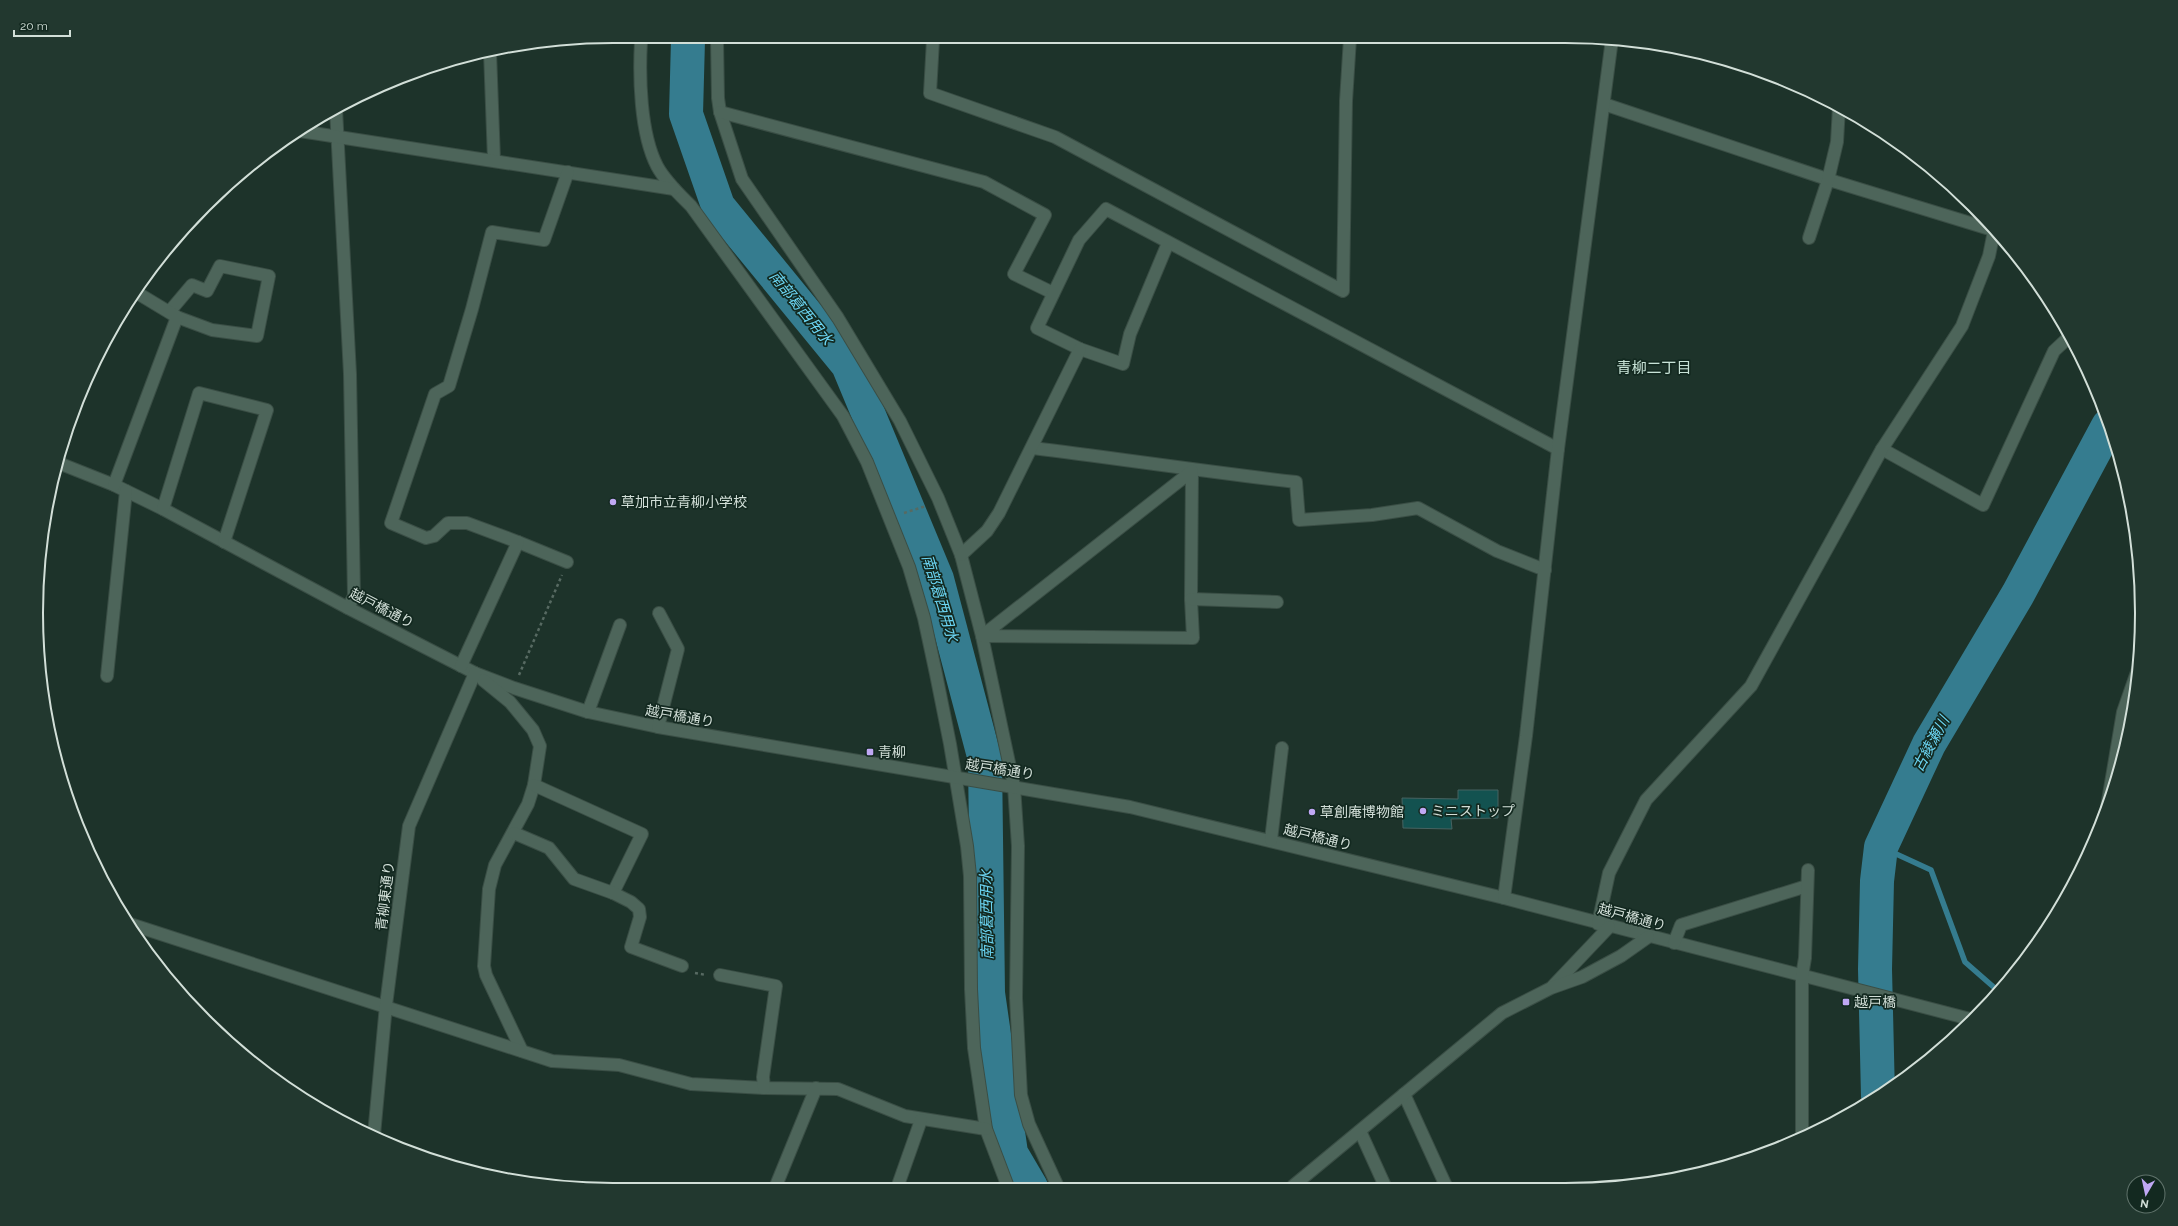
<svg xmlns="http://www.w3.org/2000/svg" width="2178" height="1226" font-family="Raleway,'Noto Sans JP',sans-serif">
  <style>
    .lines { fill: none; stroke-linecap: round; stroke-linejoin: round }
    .stream { stroke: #357c8f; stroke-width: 5.5 }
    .river { stroke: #357c8f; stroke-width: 34 }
    .building { fill: #135250; stroke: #476361 }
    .minor-casing { stroke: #3a4e45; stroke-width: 14 }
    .path { stroke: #576a62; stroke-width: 2.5; stroke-dasharray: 3 3; stroke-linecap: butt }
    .minor { stroke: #4d655a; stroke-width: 12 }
    .poi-dot { fill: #c0a8f4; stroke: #132920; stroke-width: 1.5 }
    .labels { text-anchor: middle; stroke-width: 3.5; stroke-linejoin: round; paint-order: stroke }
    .poi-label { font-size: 14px; fill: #d2dfd8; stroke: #132920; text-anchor: start }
    .street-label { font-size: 14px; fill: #d2dfd8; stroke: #132920 }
    .water-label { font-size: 15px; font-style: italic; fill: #6cd6f4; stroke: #132920 }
    .neighbourhood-label { font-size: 15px; fill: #c8e3d7; stroke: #132920 }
    .rim { fill: none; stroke: #d2dfd8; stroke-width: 2 }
  </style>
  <rect width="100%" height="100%" fill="#1d332a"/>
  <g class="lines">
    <polyline class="stream" points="1881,847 1931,870 1965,962 1997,990"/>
    <g class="river">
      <polyline points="688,40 686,114 718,206 848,365 937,579 985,760 988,993 1011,1153 1031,1187"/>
      <polyline points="1878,1096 1875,969 1877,881 1881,847 1929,744 2018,594 2108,426"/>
    </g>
  </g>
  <polygon class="building" points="1458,790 1498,790 1498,818 1451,819 1452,829 1403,828 1402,798 1458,799"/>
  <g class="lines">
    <defs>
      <g id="minor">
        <polyline points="717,40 718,98 720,112 742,179 838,318 900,421 938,498 961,555 982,636 1014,786 1018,846 1016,998 1021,1095 1029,1124 1058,1187"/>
        <polyline points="933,40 930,93 1055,137 1343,291 1346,101 1350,38"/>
        <path d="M641,41c-2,35 -1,92 16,125 8,15 22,28 34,40l152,210 24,46 42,105 15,51 12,56 14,70 17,102 3,30 1,113 3,59 12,81 22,58"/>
        <polyline points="490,52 494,160"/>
        <polyline points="1604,104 1836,182 1993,230"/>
        <polyline points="336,109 350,374 354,596 348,608"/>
        <polyline points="720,112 984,182 1045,215 1014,274 1053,293"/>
        <polyline points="300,131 674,189"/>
        <polyline points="1809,238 1828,180 1837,142 1839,107"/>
        <polyline points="1168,243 1130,334 1123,364 1080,349 1037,328 1079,240 1106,209 1558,449"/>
        <polyline points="170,311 192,285 207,291 220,266 269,276 257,336 212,330 177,317"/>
        <path d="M1033,448c88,11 175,24 263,34l3,38 73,-5 46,-7 79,43 48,19"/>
        <polyline points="1882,449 1983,505 2054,351 2069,337"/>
        <polyline points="56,462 114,485 163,509 348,608 475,673 514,688 588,712 658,727 1130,807 1504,898 1974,1020"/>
        <polygon points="1192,471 1191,599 1193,638 982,636"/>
        <polyline points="114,485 177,317 134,291"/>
        <polyline points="163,509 199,393 267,410 224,542"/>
        <polyline points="518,542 567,562"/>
        <polyline points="961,555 987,531 999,513 1080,349"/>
        <polyline points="1191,599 1277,602"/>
        <polyline points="461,666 518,542 467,523 448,523 434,536 426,538 391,523 435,394 449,386 472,309 492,232 544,240 568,172"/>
        <polyline points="107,676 126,491"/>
        <polyline points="483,680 510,702 533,730 540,746 534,785 528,804 495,865 489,889 484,966 486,975 522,1051"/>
        <polyline points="588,712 620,625"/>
        <polyline points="658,727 678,649 659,613"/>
        <polyline points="534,785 642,834 613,893"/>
        <polyline points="2107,807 2123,712 2138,669"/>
        <polyline points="514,833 549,848 574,879 613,893 631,902 639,909 640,917 631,947 682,966"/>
        <polyline points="1271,840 1282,748"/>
        <polyline points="1504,898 1526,736 1558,449 1612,39"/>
        <polyline points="130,924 552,1061 619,1065 691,1084 764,1088 838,1089 905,1116 986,1129"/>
        <polyline points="1598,924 1609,873 1646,800 1751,686 1882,449 1962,326 1989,256 1994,231"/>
        <polyline points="1674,943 1681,925 1807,886"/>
        <polyline points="720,975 776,986 763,1077 764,1088"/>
        <polyline points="1553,986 1609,927"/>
        <polyline points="1404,1094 1446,1186"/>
        <polyline points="1360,1131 1385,1186"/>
        <polyline points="1802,1134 1802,976 1805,958 1808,870"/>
        <polyline points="374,1135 386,1005 409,826 475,673"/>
        <polyline points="1293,1186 1502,1013 1551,988 1582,977 1621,956 1648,937"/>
        <polyline points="775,1188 816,1088"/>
        <polyline points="897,1188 921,1120"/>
      </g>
    </defs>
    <use href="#minor" class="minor-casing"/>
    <g class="path">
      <polyline points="904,513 926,506"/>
      <polyline points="519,675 562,575"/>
      <polyline points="695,973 706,975"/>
    </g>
    <use href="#minor" class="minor"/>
  </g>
  <g class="poi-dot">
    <circle cx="613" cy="502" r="4"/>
    <rect x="866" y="748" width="8" height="8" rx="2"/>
    <circle cx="1423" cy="811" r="4"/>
    <circle cx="1312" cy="812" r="4"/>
    <rect x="1842" y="998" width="8" height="8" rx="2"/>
  </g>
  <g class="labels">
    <g class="poi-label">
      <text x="621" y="507">草加市立青柳小学校</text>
      <text x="878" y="757">青柳</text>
      <text x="1431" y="816">ミニストップ</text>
      <text x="1320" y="817">草創庵博物館</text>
      <text x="1854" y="1007">越戸橋</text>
    </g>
    <g class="street-label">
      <text transform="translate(382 608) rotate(27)" y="5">越戸橋通り</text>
      <text transform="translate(680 716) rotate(10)" y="5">越戸橋通り</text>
      <text transform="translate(1000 769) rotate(9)" y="5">越戸橋通り</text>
      <text transform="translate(1318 837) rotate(14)" y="5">越戸橋通り</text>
      <text transform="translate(385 896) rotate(-83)" y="5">青柳東通り</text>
      <text transform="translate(1632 917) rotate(15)" y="5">越戸橋通り</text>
    </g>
    <g class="water-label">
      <text transform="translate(801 308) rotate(51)" y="5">南部葛西用水</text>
      <text transform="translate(940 598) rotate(73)" y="5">南部葛西用水</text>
      <text transform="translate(1931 744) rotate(-62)" y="5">古綾瀬川</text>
      <text transform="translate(987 915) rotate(-91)" y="5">南部葛西用水</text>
    </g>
    <g class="neighbourhood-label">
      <text x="1654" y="373">青柳二丁目</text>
    </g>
  </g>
  <path d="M0 0H2178V1226H0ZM613 43H1565A570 570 0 0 1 2135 613V613A570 570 0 0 1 1565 1183H613A570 570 0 0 1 43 613V613A570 570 0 0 1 613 43Z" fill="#22382f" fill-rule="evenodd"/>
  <path class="rim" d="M613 43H1565A570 570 0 0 1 2135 613V613A570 570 0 0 1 1565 1183H613A570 570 0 0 1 43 613V613A570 570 0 0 1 613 43Z"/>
  <g transform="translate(2146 1194) rotate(189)"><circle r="19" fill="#132920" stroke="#5f726a"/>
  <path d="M0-3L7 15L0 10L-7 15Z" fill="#c0a8f4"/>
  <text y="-6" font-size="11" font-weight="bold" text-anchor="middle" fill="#d2dfd8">N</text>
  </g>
  <path d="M14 30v6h56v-6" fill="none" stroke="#d2dfd8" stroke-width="2"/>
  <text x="20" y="30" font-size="12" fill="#d2dfd8" stroke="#132920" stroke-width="3" paint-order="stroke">20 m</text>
</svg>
